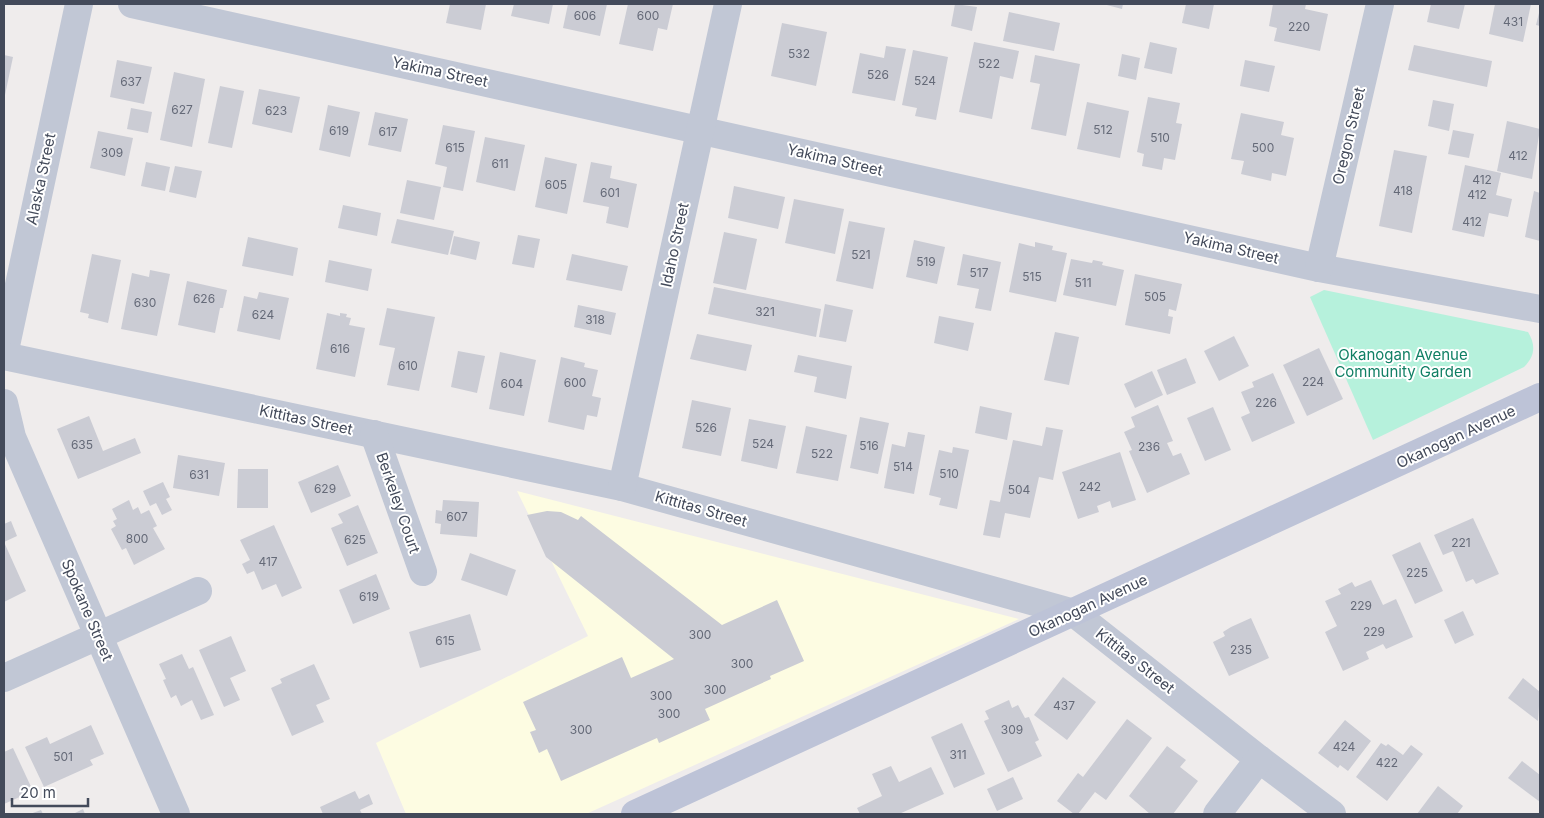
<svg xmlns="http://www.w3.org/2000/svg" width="1544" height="818" font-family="Inter,sans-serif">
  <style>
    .commercial { fill: #fdfce2 }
    .green { fill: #b6f1dc }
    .building { fill: #cbccd4 }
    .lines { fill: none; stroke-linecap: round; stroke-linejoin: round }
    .street { stroke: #c1c7d5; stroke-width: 28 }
    .secondary { stroke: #bdc3d7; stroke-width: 28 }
    .labels { text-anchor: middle; stroke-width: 4; stroke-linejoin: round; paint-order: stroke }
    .number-label { font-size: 12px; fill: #656a78 }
    .street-label { font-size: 15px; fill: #434a5a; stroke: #fff }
    .park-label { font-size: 15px; fill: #107f64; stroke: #fff }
  </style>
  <rect width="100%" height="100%" fill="#efecec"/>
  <polygon class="commercial" points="517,491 1019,619 586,814 406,814 376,743 588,636"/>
  <path class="green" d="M1324,290l204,42c8,13 7,24 -4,35l-151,73 -63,-143z"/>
  <g class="building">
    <polygon points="450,4 486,4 481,30 446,23"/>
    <polygon points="514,4 553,4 549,24 511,16"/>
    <polygon points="568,4 607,4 600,36 563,28"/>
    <polygon points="628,4 673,4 667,30 658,28 653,51 619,44"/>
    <polygon points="955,4 977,7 972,31 951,26"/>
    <polygon points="1103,4 1123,4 1122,9"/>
    <polygon points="1186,4 1214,4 1209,29 1182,23"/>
    <polygon points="1273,4 1306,4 1305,9 1328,14 1320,51 1274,41 1277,28 1269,26"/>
    <polygon points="1431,4 1465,4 1459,29 1427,22"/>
    <polygon points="1495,4 1531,4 1523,42 1489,34"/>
    <polygon points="1540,9 1540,26 1536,25"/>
    <polygon points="1009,12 1060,23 1054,51 1003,41"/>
    <polygon points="782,23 827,32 816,86 771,76"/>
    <polygon points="974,42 1019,51 1013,79 1000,76 992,119 959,112"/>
    <polygon points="1150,42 1177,48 1172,74 1144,68"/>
    <polygon points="1414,45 1492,61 1487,87 1408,70"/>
    <polygon points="886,46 906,49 895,101 852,93 860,53 884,58"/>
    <polygon points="913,50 948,57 936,120 915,116 917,108 902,105"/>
    <polygon points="1122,54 1140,58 1136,80 1118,76"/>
    <polygon points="4,55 13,57 5,95 4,95"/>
    <polygon points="1035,55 1080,64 1066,136 1031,129 1040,84 1030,82"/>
    <polygon points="117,60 152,67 144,104 110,97"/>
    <polygon points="1245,60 1275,66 1269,92 1240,86"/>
    <polygon points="174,72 205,79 192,147 160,140"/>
    <polygon points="220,86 244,91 232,148 208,143"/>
    <polygon points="259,89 300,97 292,133 252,124"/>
    <polygon points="1148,97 1180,103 1176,123 1182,124 1175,160 1164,158 1162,170 1142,166 1144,154 1137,152"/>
    <polygon points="1433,100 1454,104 1449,131 1428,126"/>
    <polygon points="1087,102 1129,111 1120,158 1077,149"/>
    <polygon points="328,105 360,112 350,157 319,150"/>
    <polygon points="131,108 152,112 148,133 127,129"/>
    <polygon points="375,112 408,119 401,152 368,145"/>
    <polygon points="1241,113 1284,122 1281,135 1294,138 1286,176 1272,173 1271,181 1241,174 1244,161 1231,159"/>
    <polygon points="1507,121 1540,129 1532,179 1497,171"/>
    <polygon points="443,125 475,131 463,191 443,187 447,167 435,164"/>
    <polygon points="1453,130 1474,134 1469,158 1448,154"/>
    <polygon points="98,131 133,138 125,176 90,168"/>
    <polygon points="485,137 525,145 515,191 476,182"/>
    <polygon points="1394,150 1427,156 1412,233 1379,226"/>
    <polygon points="545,157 577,164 567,214 535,207"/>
    <polygon points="146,162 170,167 165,191 141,186"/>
    <polygon points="591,162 612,166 610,178 637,184 628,228 606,223 609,207 583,202"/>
    <polygon points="1465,165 1501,173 1496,195 1512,199 1508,217 1489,213 1484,237 1452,230"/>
    <polygon points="175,166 202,171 196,198 169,192"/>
    <polygon points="407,180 441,187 434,220 400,213"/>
    <polygon points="734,186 785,197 778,229 728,218"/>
    <polygon points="1534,191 1540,193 1540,241 1525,237"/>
    <polygon points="794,199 844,209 835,254 785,243"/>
    <polygon points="343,205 381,213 377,236 338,228"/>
    <polygon points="397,219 454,231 448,255 391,243"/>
    <polygon points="849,221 885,228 873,289 836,281"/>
    <polygon points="724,232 757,239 746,290 713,283"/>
    <polygon points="518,235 540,239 534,268 512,264"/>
    <polygon points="454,236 480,242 476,260 450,254"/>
    <polygon points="248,237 298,248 293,276 242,266"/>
    <polygon points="914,240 945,247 937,284 906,277"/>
    <polygon points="1035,242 1053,246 1052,250 1067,253 1056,302 1009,292 1019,243 1035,247"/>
    <polygon points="92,254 121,260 108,323 88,318 89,314 80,312"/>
    <polygon points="572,254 628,266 622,291 566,280"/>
    <polygon points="963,254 1001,262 991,311 975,308 979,289 957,285"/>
    <polygon points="1071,259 1092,263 1093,260 1103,262 1102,265 1124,270 1116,306 1063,295"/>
    <polygon points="329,260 372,269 368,291 325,282"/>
    <polygon points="150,270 170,274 157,336 121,329 132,273 149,277"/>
    <polygon points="1135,274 1182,284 1176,311 1169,309 1168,316 1173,317 1170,334 1125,325"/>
    <polygon points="187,281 227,290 223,308 220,308 215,333 178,325"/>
    <polygon points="714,287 821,309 816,337 708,314"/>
    <polygon points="259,292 289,298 280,340 237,331 244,296 257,299"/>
    <polygon points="825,304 853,310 846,342 819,337"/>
    <polygon points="578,305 616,313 611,335 574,327"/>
    <polygon points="387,308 435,317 419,391 387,385 395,348 379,345"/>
    <polygon points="327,313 340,316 340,313 347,314 346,317 351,318 349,325 365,328 355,377 316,369"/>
    <polygon points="939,316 974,323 968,351 934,343"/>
    <polygon points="1055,332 1079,337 1069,385 1044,380"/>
    <polygon points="697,334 752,345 746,371 690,359"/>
    <polygon points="1234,336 1249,366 1219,381 1204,351"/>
    <polygon points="1319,348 1343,399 1307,416 1283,365"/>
    <polygon points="458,351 485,356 477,393 451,387"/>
    <polygon points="500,352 536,360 524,416 489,409"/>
    <polygon points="798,355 852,366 846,399 814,392 817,377 794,372"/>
    <polygon points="561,357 585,363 584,367 598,370 592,396 601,398 597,417 587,415 584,430 548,422"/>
    <polygon points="1186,358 1196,383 1167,395 1157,370"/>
    <polygon points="1152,371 1163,395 1135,408 1124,384"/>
    <polygon points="1273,373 1295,423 1252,442 1241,417 1250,413 1241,392 1254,387 1252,382"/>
    <polygon points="692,400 731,408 721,456 682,448"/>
    <polygon points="1158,405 1173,441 1167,443 1173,456 1181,453 1190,474 1147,493 1129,451 1132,450 1124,432 1135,427 1131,417"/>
    <polygon points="980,406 1012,413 1007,440 975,433"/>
    <polygon points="1213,407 1231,450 1205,461 1187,418"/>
    <polygon points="89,416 103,451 135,438 141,453 78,479 57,429"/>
    <polygon points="860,417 889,423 878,474 850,468"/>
    <polygon points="749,419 786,426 777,469 741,461"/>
    <polygon points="806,426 847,435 838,481 796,473"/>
    <polygon points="1046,427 1063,430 1053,480 1039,477 1030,518 1005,513 1000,538 983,535 990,500 1000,502 1013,440 1042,446"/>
    <polygon points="908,432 925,435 914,494 884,488 892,444 905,447"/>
    <polygon points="953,447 969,450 957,509 939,505 941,498 929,495 939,450 952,453"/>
    <polygon points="1120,452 1136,500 1112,508 1110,501 1097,506 1099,512 1078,519 1062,472"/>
    <polygon points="178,455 225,463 219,496 173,488"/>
    <polygon points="338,465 351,496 311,513 298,482"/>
    <polygon points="238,469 268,469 268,508 237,508"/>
    <polygon points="163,482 170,497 166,499 172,510 162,515 156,503 150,506 143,491"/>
    <polygon points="129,500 133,510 138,507 141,514 149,510 157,526 153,528 165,549 134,565 126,548 122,550 111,529 116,526 113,521 117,519 112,509"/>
    <polygon points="443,500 479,502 477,537 440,534 441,524 435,523 436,510 442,511"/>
    <polygon points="358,505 378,553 347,566 331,528 343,523 338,514"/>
    <polygon points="547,511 561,512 578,520 581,516 722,625 777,600 804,661 770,676 771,679 705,709 710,720 659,743 657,738 561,781 547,749 539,753 530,732 536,730 523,702 622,657 631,678 674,659 546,557 527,515"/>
    <polygon points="1473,518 1499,574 1476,584 1473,579 1466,582 1453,551 1443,555 1434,535"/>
    <polygon points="11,521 17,536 4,542 26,591 4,602 4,524"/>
    <polygon points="274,525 302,588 282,597 276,584 262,590 254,571 247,574 242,564 250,560 240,540"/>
    <polygon points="1420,542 1443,591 1415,604 1392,555"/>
    <polygon points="470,553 516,570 507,596 461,580"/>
    <polygon points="376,574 390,609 353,624 339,590"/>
    <polygon points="1371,580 1383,605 1396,599 1413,637 1386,649 1383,644 1366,652 1369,659 1343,671 1325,632 1337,626 1325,601 1341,594 1338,589 1352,582 1355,587"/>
    <polygon points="1463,611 1474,635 1455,644 1444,620"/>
    <polygon points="470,614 481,650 420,668 409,632"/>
    <polygon points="1251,618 1269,658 1229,676 1213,642 1225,636 1223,632 1231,627"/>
    <polygon points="231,636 246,671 230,678 240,700 224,707 199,650"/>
    <polygon points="182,654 189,669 193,667 214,715 201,720 192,700 181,706 176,695 171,698 163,680 166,679 159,664"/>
    <polygon points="314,664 330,699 316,705 324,722 292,736 271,688 282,683 280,679"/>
    <polygon points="1063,677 1096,702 1067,740 1034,715"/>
    <polygon points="1523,678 1540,692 1538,721 1508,698"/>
    <polygon points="1009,700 1012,708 1018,705 1025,718 1029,717 1039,740 1035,742 1042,756 1008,772 984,721 989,719 985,711"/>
    <polygon points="1127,719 1152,738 1106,800 1095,792 1078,814 1074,814 1057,801 1078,773 1083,777"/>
    <polygon points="1345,720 1371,741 1348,771 1340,765 1338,768 1318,753"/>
    <polygon points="962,723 985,774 954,788 931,737"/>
    <polygon points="91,725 104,754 90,760 93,765 44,787 25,747 47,737 50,744"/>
    <polygon points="1381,743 1386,746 1388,744 1403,755 1411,745 1423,754 1387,801 1356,777"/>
    <polygon points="1167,746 1186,760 1180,767 1198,781 1173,814 1150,814 1129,796"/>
    <polygon points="13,748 33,791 4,804 4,752"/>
    <polygon points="1522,761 1540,775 1540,802 1508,778"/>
    <polygon points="891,766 899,782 931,767 944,794 899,814 860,814 857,808 882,796 872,774"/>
    <polygon points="1013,777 1023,799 997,811 987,789"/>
    <polygon points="1438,786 1463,806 1457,814 1417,814"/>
    <polygon points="355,791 359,799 369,794 373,804 360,810 362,814 323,814 320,807"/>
    <polygon points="83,809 85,814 73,814"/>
    <polygon points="41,810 43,814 30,814"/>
  </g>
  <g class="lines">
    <g class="street">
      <polyline points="132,4 1319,268 1540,309"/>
      <polyline points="1319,268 1380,4"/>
      <polyline points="4,355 79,4"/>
      <polyline points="4,356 622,487 1074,613 1259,759 1332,814"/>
      <polyline points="4,403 12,437 176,814"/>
      <polyline points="374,434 423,572"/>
      <polyline points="622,487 728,4"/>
      <polyline points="4,678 198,591"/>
      <polyline points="1217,814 1259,759"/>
    </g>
    <polyline class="secondary" points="635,814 1540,397"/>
  </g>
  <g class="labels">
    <g class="number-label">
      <text x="585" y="20">606</text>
      <text x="648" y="20">600</text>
      <text x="1513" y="26">431</text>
      <text x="1299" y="31">220</text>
      <text x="799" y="58">532</text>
      <text x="989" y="68">522</text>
      <text x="878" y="79">526</text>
      <text x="925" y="85">524</text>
      <text x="131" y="86">637</text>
      <text x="182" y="114">627</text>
      <text x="276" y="115">623</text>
      <text x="1103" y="134">512</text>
      <text x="339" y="135">619</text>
      <text x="388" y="136">617</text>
      <text x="1160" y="142">510</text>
      <text x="455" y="152">615</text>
      <text x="1263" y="152">500</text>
      <text x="112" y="157">309</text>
      <text x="1518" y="160">412</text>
      <text x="500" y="168">611</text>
      <text x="1482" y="184">412</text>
      <text x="556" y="189">605</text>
      <text x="1403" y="195">418</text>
      <text x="610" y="197">601</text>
      <text x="1477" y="199">412</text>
      <text x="1472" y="226">412</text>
      <text x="861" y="259">521</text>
      <text x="926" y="266">519</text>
      <text x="979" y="277">517</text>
      <text x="1032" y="281">515</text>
      <text x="1083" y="287">511</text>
      <text x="1155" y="301">505</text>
      <text x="204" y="303">626</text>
      <text x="145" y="307">630</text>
      <text x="765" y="316">321</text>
      <text x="263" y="319">624</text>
      <text x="595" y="324">318</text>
      <text x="340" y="353">616</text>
      <text x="408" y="370">610</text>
      <text x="1313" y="386">224</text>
      <text x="575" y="387">600</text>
      <text x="512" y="388">604</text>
      <text x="1266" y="407">226</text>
      <text x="706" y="432">526</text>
      <text x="763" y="448">524</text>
      <text x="82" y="449">635</text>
      <text x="869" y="450">516</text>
      <text x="1149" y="451">236</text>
      <text x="822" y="458">522</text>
      <text x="903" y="471">514</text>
      <text x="949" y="478">510</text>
      <text x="199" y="479">631</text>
      <text x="1090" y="491">242</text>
      <text x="325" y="493">629</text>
      <text x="1019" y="494">504</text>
      <text x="457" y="521">607</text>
      <text x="137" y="543">800</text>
      <text x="355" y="544">625</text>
      <text x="1461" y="547">221</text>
      <text x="268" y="566">417</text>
      <text x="1417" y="577">225</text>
      <text x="369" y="601">619</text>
      <text x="1361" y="610">229</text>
      <text x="1374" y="636">229</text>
      <text x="700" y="639">300</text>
      <text x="445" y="645">615</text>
      <text x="1241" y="654">235</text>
      <text x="742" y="668">300</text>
      <text x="715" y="694">300</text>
      <text x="661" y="700">300</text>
      <text x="1064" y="710">437</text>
      <text x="669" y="718">300</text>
      <text x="581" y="734">300</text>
      <text x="1012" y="734">309</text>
      <text x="1344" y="751">424</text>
      <text x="958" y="759">311</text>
      <text x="63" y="761">501</text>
      <text x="1387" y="767">422</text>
    </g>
    <g class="street-label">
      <text transform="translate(440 72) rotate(12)" y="5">Yakima Street</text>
      <text transform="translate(1349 136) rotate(-77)" y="5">Oregon Street</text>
      <text transform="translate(835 160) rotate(13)" y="5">Yakima Street</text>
      <text transform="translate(41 179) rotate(-78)" y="5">Alaska Street</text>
      <text transform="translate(675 245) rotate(-78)" y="5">Idaho Street</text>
      <text transform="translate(1231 248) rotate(13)" y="5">Yakima Street</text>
      <text transform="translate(306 420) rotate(12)" y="5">Kittitas Street</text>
      <text transform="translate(1456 437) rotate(-25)" y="5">Okanogan Avenue</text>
      <text transform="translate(398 503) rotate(71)" y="5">Berkeley Court</text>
      <text transform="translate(701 509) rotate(16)" y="5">Kittitas Street</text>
      <text transform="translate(1088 606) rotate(-25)" y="5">Okanogan Avenue</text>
      <text transform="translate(87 610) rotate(67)" y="5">Spokane Street</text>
      <text transform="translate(1135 661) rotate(38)" y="5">Kittitas Street</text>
    </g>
    <g class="park-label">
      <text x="1403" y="360">Okanogan Avenue<tspan x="1403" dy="17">Community Garden</tspan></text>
    </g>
  </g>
  <rect width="1544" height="818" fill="none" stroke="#434a5a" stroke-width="10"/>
  <path d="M12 798v8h76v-8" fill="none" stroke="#434a5a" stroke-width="2.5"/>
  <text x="20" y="798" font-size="15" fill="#434a5a" stroke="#ffffff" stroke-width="4" paint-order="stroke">20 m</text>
</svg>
